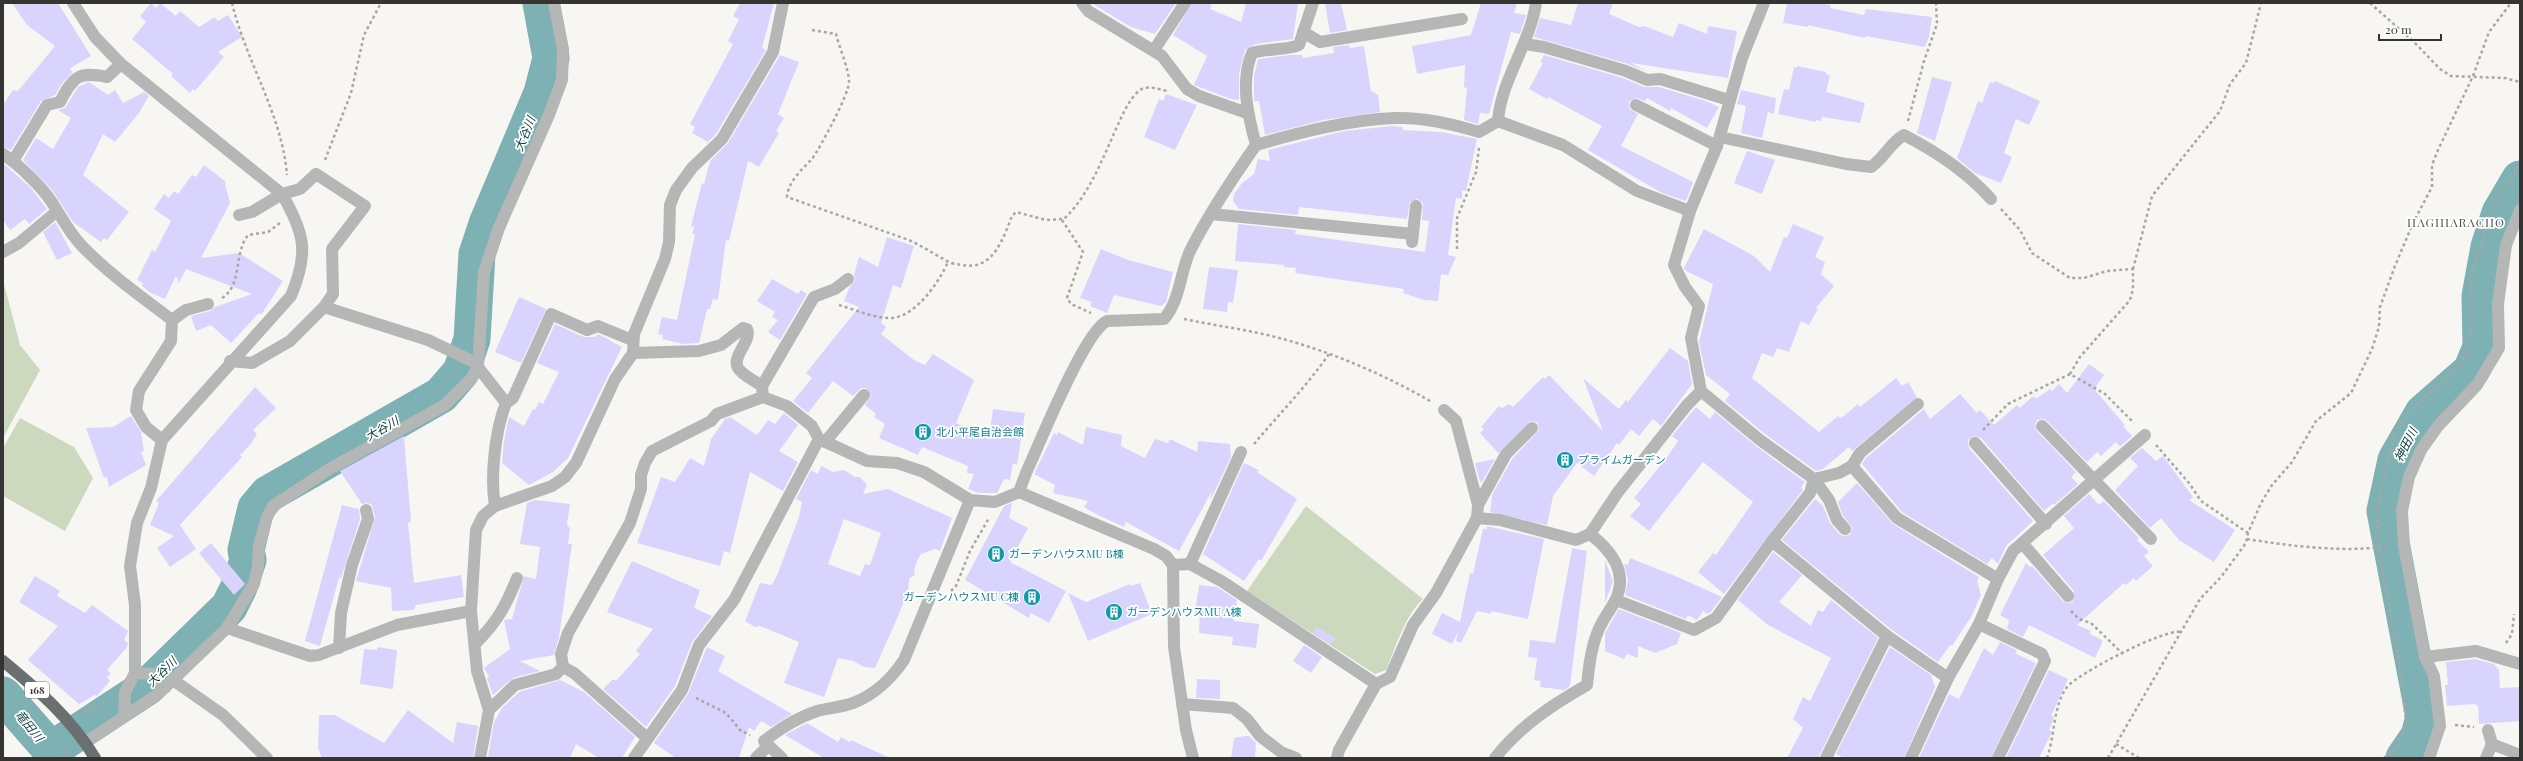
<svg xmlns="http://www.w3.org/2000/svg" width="2523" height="761" font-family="'Playfair Display','Noto Sans JP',serif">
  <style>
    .green { fill: #cdd9bf }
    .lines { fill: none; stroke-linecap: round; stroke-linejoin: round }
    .river { stroke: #7db1b3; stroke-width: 37 }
    .building { fill: #d9d4fd; fill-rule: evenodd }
    .path { stroke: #a8a7a4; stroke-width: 2.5; stroke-dasharray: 3 3; stroke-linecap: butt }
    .minor { stroke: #b5b7b7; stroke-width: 12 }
    .highway { stroke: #6a6f6f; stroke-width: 12 }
    .labels { text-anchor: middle; stroke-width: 3.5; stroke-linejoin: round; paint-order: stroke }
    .shield { fill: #fff; stroke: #727170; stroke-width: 1 }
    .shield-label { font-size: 10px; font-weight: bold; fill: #353432 }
    .culture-label { font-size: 11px; fill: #0d838f; stroke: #fff; text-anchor: start }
    .water-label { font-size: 12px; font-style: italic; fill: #093d3e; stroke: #fff }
    .neighbourhood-label { font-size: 12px; letter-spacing: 1px; fill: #52514d; stroke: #fff }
  </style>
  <rect width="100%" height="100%" fill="#f8f6f2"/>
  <g class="green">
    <polygon points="3,280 20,345 40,370 3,438"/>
    <polygon points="20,418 74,447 93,478 65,531 3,496 3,448"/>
    <path d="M1306,506l117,93c-19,18 -27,48 -37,71l-11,4 -128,-83z"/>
  </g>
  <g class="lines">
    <g class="river">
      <polyline points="3,695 51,750 55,758"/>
      <polyline points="51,750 147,687 229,607 239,587 248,560 246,550 256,508 268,494 441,395 461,372 472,339 477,254 487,224 542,93 551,58 541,3"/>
      <polyline points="2404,758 2419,736 2424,717 2385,511 2396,460 2423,413 2471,371 2481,347 2480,296 2489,247 2500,213 2520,179"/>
    </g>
  </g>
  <g class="building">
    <polygon points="12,3 58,3 91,56 69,69 73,72 63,82 55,95 41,101 11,150 3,147 3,105 13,90 18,91 55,46 27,25"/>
    <polygon points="151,3 156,8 160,3 176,16 180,11 199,27 215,17 218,21 228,15 242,37 218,52 224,57 195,91 193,89 190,93 171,76 173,74 132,39 146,22 140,16"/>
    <polygon points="740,3 774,3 762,48 766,50 716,134 708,142 692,133 695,127 690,124 733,44 728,41 739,19 733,16"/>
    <polygon points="1091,3 1176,3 1155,34 1131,27"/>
    <polygon points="1192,3 1212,3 1210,9 1241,22 1246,3 1298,3 1293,39 1256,44 1245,50 1239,74 1239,100 1231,99 1194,85 1207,56 1173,35"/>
    <polygon points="1325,3 1341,3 1347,30 1330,33"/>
    <polygon points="1481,3 1517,3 1514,13 1526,15 1520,34 1511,32 1489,114 1480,113 1478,124 1464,120 1467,88 1464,87 1465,65 1417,74 1412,46 1471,35"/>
    <polygon points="1578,3 1613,3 1609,14 1639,27 1644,26 1673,37 1679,23 1707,34 1708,26 1737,31 1728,78 1631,63 1648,72 1628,64 1534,37 1540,18 1571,25"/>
    <polygon points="1787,3 1820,3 1831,5 1830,8 1864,15 1866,9 1932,17 1929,37 1925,47 1866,36 1865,38 1808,25 1808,27 1783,23"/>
    <polygon points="1349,45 1350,48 1364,46 1370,86 1371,91 1378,95 1380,112 1323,120 1265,135 1259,101 1254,101 1254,76 1258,59 1290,55 1302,55 1303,58 1334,53 1333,47"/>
    <polygon points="780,55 799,62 778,114 784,118 776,131 779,133 759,167 748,161 729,241 726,240 718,300 713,299 710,309 707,309 699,343 683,344 662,339 663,335 658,334 662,317 677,320 695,234 692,234 694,227 691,226 702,183 704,184 710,161 728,143"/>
    <polygon points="1544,55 1623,78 1644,87 1659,87 1706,101 1719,107 1707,128 1671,108 1670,111 1647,98 1645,101 1636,98 1629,102 1630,109 1638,114 1621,146 1693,182 1686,201 1662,193 1588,150 1602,126 1548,97 1547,99 1529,89 1543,63 1540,62"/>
    <polygon points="1797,66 1826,72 1826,74 1830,75 1826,92 1865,103 1860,123 1822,117 1821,121 1816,120 1816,122 1778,114 1784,89 1789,90 1794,67 1797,68"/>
    <polygon points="1932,77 1952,82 1935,141 1917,133"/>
    <polygon points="1995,81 2040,101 2029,125 2016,119 2004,153 2012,157 2001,183 1975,173 1957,158 1978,101 1982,103 1990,82 1994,83"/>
    <polygon points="89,82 108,95 115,90 123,103 144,92 149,96 139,113 115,142 103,134 83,175 129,212 107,240 104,238 101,242 73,222 52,190 23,160 36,138 53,149 71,118 58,110 65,108 78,87"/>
    <polygon points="1741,90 1776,98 1774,114 1768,112 1762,138 1741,133 1746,106 1737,104"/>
    <polygon points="1166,94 1197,105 1175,150 1144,137 1159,99 1163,101"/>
    <polygon points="1392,126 1403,127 1403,130 1441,132 1477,139 1466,191 1462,190 1462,199 1456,198 1448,255 1456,257 1448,275 1441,274 1438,301 1424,300 1403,293 1404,289 1295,273 1296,268 1284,267 1284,265 1235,261 1238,224 1296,230 1295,234 1425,252 1429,221 1422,220 1423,203 1417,199 1410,202 1407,219 1299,207 1298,215 1239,209 1233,201 1234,194 1242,183 1254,174 1258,159 1270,161 1268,150 1344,131"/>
    <polygon points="1747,151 1775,160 1762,194 1734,183"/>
    <polygon points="3,163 30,187 47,209 29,224 25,219 10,230 3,220"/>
    <polygon points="204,165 226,182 225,184 230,203 201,258 239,253 283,281 261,315 259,313 231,343 211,325 196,331 191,316 210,311 215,307 252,294 186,269 179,283 176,276 165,299 151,293 142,286 143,283 137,280 152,250 155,252 171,221 154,209 164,194 169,198 174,191 178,194 192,175 196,177"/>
    <polygon points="55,222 72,253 57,260 43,232"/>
    <polygon points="1793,224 1824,237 1815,257 1825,262 1821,274 1834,286 1816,308 1818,309 1809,325 1801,321 1789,352 1777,348 1773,357 1762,353 1752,378 1819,432 1838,416 1840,418 1844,416 1858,404 1860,407 1896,378 1902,386 1908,382 1917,397 1852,451 1849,447 1823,469 1816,471 1765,434 1725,401 1730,394 1706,375 1699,342 1713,284 1686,271 1684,268 1704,229 1754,256 1770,272 1784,237 1787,238"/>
    <polygon points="887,237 914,246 901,288 893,285 881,323 886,327 881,334 914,360 925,365 933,354 974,380 956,423 989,438 993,409 1025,413 1017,465 1013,463 1010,480 1004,479 997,493 978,493 968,489 974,474 967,473 968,466 922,447 918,455 879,438 885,424 874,417 876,414 865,405 871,396 866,388 861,388 853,396 833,381 808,413 793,401 812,378 806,373 859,307 844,301 849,288 855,281 854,274 859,257 878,267"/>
    <polygon points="1101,249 1128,260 1173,272 1166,302 1161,306 1114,295 1107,313 1090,306 1092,302 1080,298"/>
    <polygon points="1209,267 1238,270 1233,303 1228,302 1227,312 1203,309"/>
    <polygon points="772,279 798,294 801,290 807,294 780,340 768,332 778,320 772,317 775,312 757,301"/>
    <polygon points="519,297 546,309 521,363 495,352"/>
    <polygon points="555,324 584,337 595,337 598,334 622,347 568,458 553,472 529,485 502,463 504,441 509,417 524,426 533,409 535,410 539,402 543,404 559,372 537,363"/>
    <polygon points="1670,348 1688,361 1692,384 1661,426 1653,419 1639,436 1631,429 1619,445 1617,443 1594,476 1577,463 1553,496 1547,525 1490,512 1492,495 1512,459 1539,430 1537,422 1530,421 1498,453 1480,433 1484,429 1481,427 1499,406 1502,408 1509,404 1513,407 1543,377 1545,379 1549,375 1603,431 1583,378 1619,409 1626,400 1628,402"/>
    <polygon points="2089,364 2104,375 2094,389 2125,425 2123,426 2132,436 2120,447 2116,442 2101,456 2097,452 2087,462 2047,421 2044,419 2037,420 2035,424 2037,431 2076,472 2071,477 2078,484 2054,505 2053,503 2044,511 1981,438 1974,436 1968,440 1969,448 2033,521 2006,546 1998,564 1992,558 1987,564 1902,512 1862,464 1866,458 1924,409 1930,419 1960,394 1977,413 1980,410 1994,425 2017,405 2020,408 2032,397 2037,398 2050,389 2052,391 2059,384 2067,393"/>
    <polygon points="255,387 276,408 253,430 257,434 251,444 240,455 242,457 180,525 196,549 170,567 157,548 174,536 150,525 159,503 156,501"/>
    <polygon points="1696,407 1710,419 1715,412 1756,446 1805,482 1801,487 1803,490 1724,594 1698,572 1713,553 1716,555 1753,502 1703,462 1649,531 1630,516 1641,504 1634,498 1665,460 1678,441 1672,436"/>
    <polygon points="784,413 798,425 779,451 798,462 783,491 750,472 730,553 724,551 720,566 637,543 661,477 675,482 690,458 704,466 711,439 725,419 730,417 757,435 768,420 775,424"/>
    <polygon points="131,416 141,432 144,451 141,452 146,465 109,487 107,477 104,478 86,428 113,427"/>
    <polygon points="1086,427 1122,435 1121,446 1145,458 1155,439 1168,443 1170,439 1197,452 1198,441 1230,444 1231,457 1210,501 1212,491 1179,551 1126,522 1124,527 1098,515 1084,507 1088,501 1053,493 1055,485 1034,474 1054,433 1057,435 1058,432 1083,445"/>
    <polygon points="404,436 411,522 408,523 414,583 461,575 464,597 416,605 414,610 392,611 391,588 356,581 375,517 372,505 368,503 362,504 340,471"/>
    <polygon points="2142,448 2156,461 2163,456 2193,497 2189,500 2235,530 2214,562 2179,540 2161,518 2150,528 2115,490 2138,466 2130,458"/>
    <polygon points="1495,459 1482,482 1480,482 1475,463"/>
    <polygon points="1244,463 1259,470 1257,472 1297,499 1261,561 1259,559 1244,581 1203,554"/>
    <path d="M821,466l12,6 11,-2 11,7h5l7,8 -4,9 25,-5 64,29 -12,33 -5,-2 -14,5 -4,7 -3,9 1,5 -6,4 -1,12 -12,30 -21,47 -11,-1 -11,-6 -15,-3 -14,39 -40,-14 15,-41 -39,-16 -5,1 -10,-6 15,-38 12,2 6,-12 21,-56 3,-15 -6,-3 15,-29 7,4zM844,519l37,14 -11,32 -5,-1 -5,12 -32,-12z"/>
    <polygon points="1857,483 1893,524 1979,577 1977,581 1981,595 1971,617 1952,646 1950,645 1938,662 1892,630 1782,540 1815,499 1823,506 1830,523 1839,534 1843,536 1850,535 1852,527 1843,516 1838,502"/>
    <polygon points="2089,494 2099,505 2104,501 2139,538 2137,540 2149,552 2144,556 2153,566 2136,581 2134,578 2126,585 2124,583 2077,625 2091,631 2090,634 2102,640 2102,643 2095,658 2029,625 2023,637 2007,629 2009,620 2000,615 2026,563 2030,567 2032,566 2063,601 2069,603 2073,601 2074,591 2043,555 2074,528 2064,516"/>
    <polygon points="535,500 570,504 567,524 570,529 568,544 572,544 559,637 554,655 520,661 540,671 513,678 493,695 487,678 489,676 484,668 510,649 504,620 512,619 524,576 536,579 540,547 520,544 527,503"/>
    <polygon points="1012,503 1009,518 1028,528 1010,562 1066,591 1049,623 1031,613 1029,618 965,580 1004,506"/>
    <polygon points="342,505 359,509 360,519 341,578 339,578 320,646 305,641"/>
    <polygon points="1487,526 1544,539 1528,619 1491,611 1491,614 1477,611 1461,643 1456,641 1458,632 1452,644 1432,634 1442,613 1460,622 1470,573 1473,574 1483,529 1487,529"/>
    <polygon points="211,543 245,584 234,595 199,553"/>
    <polygon points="1572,548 1587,551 1570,686 1564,690 1540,687 1541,681 1534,680 1537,658 1528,657 1530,640 1555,643"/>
    <polygon points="1773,552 1802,575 1779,602 1811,626 1818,610 1823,612 1831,600 1878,638 1818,758 1787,758 1803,728 1793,719 1803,697 1810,701 1831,658 1768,625 1738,600"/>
    <polygon points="1630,558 1680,578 1722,597 1711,612 1707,614 1703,611 1697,620 1688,615 1686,619 1625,595 1628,580 1624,564 1628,565"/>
    <polygon points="1605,560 1613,581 1605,603"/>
    <polygon points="632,561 700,590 694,608 712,616 692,642 675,686 646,727 603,689 613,679 616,681 640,654 636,651 653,629 607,612"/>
    <polygon points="35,576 60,591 57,596 85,613 92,605 128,631 124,640 128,643 127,647 107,670 111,674 107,677 110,681 97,696 95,695 79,704 28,660 58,626 19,602"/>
    <polygon points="1140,583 1152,614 1088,641 1068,593 1086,602 1130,584 1131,586"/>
    <polygon points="1199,585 1217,587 1237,600 1234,621 1259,624 1256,648 1232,645 1233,637 1199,633 1200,613 1195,613"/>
    <polygon points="1619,609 1681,633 1677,644 1655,653 1638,646 1638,658 1627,654 1624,659 1605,651 1605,633"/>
    <polygon points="1317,627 1335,638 1331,645 1313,633"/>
    <polygon points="2000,642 2017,650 2016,654 2036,663 1991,758 1919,758 1949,694 1959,699 1984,648 1993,655"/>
    <polygon points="1304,645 1322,657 1311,673 1293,661"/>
    <polygon points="377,647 397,650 393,689 360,684 364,649 377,650"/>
    <polygon points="707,647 725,656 718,671 792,714 771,727 761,721 754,731 749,727 739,758 676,758 654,743 688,694"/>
    <polygon points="1890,647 1931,675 1935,687 1904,758 1844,758 1836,754"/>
    <polygon points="2475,659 2494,664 2499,670 2500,688 2520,687 2520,721 2479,724 2478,706 2475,704 2447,706 2445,685 2448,685 2446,662"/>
    <polygon points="2049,670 2068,679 2051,716 2054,717 2049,730 2052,732 2039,758 2006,758"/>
    <polygon points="1197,679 1220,680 1220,699 1196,698"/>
    <polygon points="560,680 584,692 635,737 622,758 599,758 576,744 570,758 488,758 494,722 502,708 519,692"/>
    <polygon points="408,710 453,743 457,722 478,726 473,758 322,758 318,748 319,715 335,715 384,743"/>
    <polygon points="807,723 838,742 841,737 850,742 851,740 890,758 824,758 785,735"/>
    <polygon points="1245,736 1249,736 1256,743 1255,758 1231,758 1234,738"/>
  </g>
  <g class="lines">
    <g class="path">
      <path d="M232,3c14,59 50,111 55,172"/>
      <polyline points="2370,3 2414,42 2440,69 2451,76 2505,78 2520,82"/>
      <path d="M812,30l24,4c3,13 13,35 13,48 0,12 -29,66 -37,77 -10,10 -24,23 -25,38l122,43c13,6 25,14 38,21 4,3 10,3 15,4 31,6 41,-26 50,-49l4,-4 30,8 18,-1c31,-30 43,-75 63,-113 4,-6 9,-15 17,-18 8,-2 16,2 24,3"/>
      <polyline points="1908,121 1924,61 1937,24 1936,3"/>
      <polyline points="325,160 351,93 364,35 381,3"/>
      <polyline points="2001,209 2020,230 2032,253 2070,278 2084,278 2107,271 2133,269 2133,289 2130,300 2080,357 2070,374"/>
      <polyline points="1062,220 1083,252 1067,298 1071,304 1091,313"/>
      <polyline points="1457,249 1457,218 1476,172 1479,148"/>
      <polyline points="2133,269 2152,196 2220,111 2230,84 2246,63 2261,3"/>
      <path d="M222,298c21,-13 11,-44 26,-63l20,-3 12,-9"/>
      <path d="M839,305c17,5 34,13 51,13 25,0 49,-36 58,-56"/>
      <path d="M1184,319c33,7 67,11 99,20 51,14 102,36 147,62"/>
      <polyline points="1983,430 2008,404 2070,374 2105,394 2134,423"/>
      <path d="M1254,444c25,-30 53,-58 75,-90"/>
      <polyline points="2156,445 2189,483 2201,501 2248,533"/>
      <path d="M2247,539c43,7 98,14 141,7"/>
      <polyline points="951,591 956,586 970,551 989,518"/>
      <polyline points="2071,611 2079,619 2091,623 2123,654"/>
      <polyline points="2506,643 2512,634 2514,614"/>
      <polyline points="696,698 726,713 741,731 750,735"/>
      <polyline points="83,715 85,711 108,700"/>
      <polyline points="2455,725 2474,727"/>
      <polyline points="2116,744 2139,758"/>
      <polyline points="61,758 69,750"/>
      <path d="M2047,758c8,-22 6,-53 20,-71 10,-13 98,-59 114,-55"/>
      <polyline points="2108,758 2200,599 2221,577 2246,543 2248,533 2261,503 2272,485 2292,462 2316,421 2351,393 2372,349 2379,327 2380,307 2395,266 2413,223 2432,187 2432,165 2438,150 2473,76 2489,32 2511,3"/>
      <polyline points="2384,758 2397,748 2406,722 2399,659 2378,547 2377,522 2381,489 2396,430 2414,407 2459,366 2468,351 2472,319 2471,278 2475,264 2489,218 2500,193 2520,165"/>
    </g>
    <g class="minor">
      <path d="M73,3l22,34 26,27 161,130c23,40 27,59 9,102l-129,144 -11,48 -14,35 -7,43 5,39v68l-10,19 -1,24"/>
      <polyline points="1082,3 1088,11 1162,56 1187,89 1199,96 1247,113"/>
      <polyline points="1303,32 1320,42 1462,19"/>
      <polyline points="1525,44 1544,47 1626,71 1647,80 1660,79 1729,100"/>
      <polyline points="1154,50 1185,3"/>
      <polyline points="1636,105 1717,146"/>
      <path d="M1498,121c3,-41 32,-77 38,-118"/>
      <path d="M1720,137l126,27 25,3c14,-10 19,-24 33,-32 33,17 63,37 87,64"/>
      <path d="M1256,145c45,-13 92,-25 139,-27 27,-1 58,6 84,14l19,-11 65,24 74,46 53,20 -16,54 11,22 14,19 -8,32 10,53 59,49 54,39 25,-6 13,-7 45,52 101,61"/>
      <path d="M3,154c15,10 38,32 48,47 10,15 18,32 31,45 27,28 60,51 90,74l-1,21 -32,50 -3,19 10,17 16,13"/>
      <path d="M13,161l34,-56 13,-3c13,-25 18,-31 47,-25l14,-13"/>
      <polyline points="1690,211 1717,146 1742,58 1764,3"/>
      <polyline points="1211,214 1413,234"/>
      <polyline points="239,215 252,212 282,194 300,189 316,174 365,206 332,249 333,294 324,307"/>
      <polyline points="1412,242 1416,206"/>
      <polyline points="3,252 19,243 56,212"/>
      <polyline points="172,320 186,310 208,304"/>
      <path d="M633,353l66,-2 22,-6 22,-17 4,1c5,13 -16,27 -9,39 4,7 17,13 24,18l1,11 24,9 25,20 7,13 48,22 30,2 27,9 46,28 25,2 24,-10 7,-19c13,-28 58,-141 81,-152l57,-2c16,-18 16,-46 26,-68 19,-38 42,-72 66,-106 -8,-29 -16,-63 -4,-92 16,-5 32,-2 47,-8l14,-42"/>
      <path d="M230,361l22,2 38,-22 34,-34 104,33 46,22 32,41c-11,28 -16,74 -11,103"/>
      <polyline points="762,386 814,297 835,289 848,279"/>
      <polyline points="506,403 513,398 551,314 587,330 598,326 632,340"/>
      <polyline points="1444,410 1456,421 1478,505 1477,518"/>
      <polyline points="2042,426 2151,539"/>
      <polyline points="825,442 864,395"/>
      <polyline points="1975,443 2046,524"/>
      <polyline points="1852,466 1860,453 1918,404"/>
      <polyline points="1814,479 1829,500 1837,520 1845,529"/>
      <polyline points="1019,492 1154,549 1166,556 1173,565 1174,647 1186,730 1193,758"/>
      <polyline points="1478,505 1506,454 1532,428"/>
      <polyline points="1772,541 1887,636 1948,678"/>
      <polyline points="2023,544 2068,596"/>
      <polyline points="1190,564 1241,452"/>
      <polyline points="1173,565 1190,564 1223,582 1376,684 1390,677 1413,625 1436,593 1477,518 1500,520 1576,540 1590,534 1618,492 1687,405 1701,391"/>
      <polyline points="1616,600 1694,630 1716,618 1772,541 1810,493 1814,479"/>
      <polyline points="1979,624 2042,654 2045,661 1998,758"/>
      <polyline points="227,628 254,584 258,566 259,546 267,517 273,506 331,468 445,405 472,378 478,366 484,272 498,230 549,115 562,80 563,49 554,3"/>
      <path d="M476,643c21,-21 30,-37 41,-65"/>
      <polyline points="339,648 341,613 352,565 368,519 366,510"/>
      <polyline points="2425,657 2476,651 2520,664"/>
      <polyline points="563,667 561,654 568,633 630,523 641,489 641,475 645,463 652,451 711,421 717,414 763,397"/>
      <polyline points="135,673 153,674 165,688"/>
      <polyline points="173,680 223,715 267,758"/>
      <polyline points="1182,704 1233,708 1247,719 1260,736 1281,752 1296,758"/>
      <polyline points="489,710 515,685 556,674 563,667 574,673 647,738"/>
      <polyline points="2488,730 2492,744 2520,755"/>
      <polyline points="86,742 157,695 227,628 310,656 319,655 397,625 471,611"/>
      <polyline points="480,758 489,710 477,671 471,611 476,530 483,516 495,506 552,486 565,477 576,463 615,379 633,353 634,334 665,259 669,242 670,205 676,190 692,168 722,139 773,52 783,3"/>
      <polyline points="634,758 682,690 699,645 734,600 819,439"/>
      <polyline points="756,758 767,747"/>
      <path d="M782,758l-18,-17c14,-11 35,-24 53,-30 12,-3 25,-4 36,-8 21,-8 39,-25 51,-43l66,-160"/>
      <polyline points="1337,758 1339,750 1376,684"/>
      <path d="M1495,758c25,-32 57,-53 92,-73 2,-19 4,-37 11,-54 4,-11 12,-20 17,-30 14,-28 -3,-50 -25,-67"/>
      <polyline points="1826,758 1887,636"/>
      <polyline points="1911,758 1948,678 1979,624 1998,579 2013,551 2145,435"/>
      <polyline points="2429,758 2440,726 2434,676 2425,657 2404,546 2402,511 2409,477 2421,450 2438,426 2477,385 2499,348 2498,304 2506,245 2520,210"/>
      <polyline points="2486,758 2492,744"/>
    </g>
    <path class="highway" d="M3,661c35,29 68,57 92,97"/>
  </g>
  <defs>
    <symbol id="building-disc" viewBox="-11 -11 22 22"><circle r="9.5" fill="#0f9aa8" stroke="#fff"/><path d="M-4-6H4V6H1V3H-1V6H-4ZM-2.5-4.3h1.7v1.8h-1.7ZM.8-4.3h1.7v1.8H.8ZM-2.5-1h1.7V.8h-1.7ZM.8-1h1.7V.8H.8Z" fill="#fff"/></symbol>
  </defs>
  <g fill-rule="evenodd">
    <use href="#building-disc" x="913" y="422" width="20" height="20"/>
    <use href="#building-disc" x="1555" y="450" width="20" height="20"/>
    <use href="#building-disc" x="986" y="544" width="20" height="20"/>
    <use href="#building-disc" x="1022" y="587" width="20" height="20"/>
    <use href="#building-disc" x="1104" y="602" width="20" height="20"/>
  </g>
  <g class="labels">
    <rect class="shield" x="25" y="682" width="24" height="16" rx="3"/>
    <g class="shield-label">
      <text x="37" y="694">168</text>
    </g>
    <g class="culture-label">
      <text x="936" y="436">北小平尾自治会館</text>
      <text x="1578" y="464">プライムガーデン</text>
      <text x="1009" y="558">ガーデンハウスMU B棟</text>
      <text x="1019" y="601" text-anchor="end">ガーデンハウスMU C棟</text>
      <text x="1127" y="616">ガーデンハウスMU A棟</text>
    </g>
    <g class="water-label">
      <text transform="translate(525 134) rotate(-68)" y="4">大谷川</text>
      <text transform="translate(382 429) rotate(-30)" y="4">大谷川</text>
      <text transform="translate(2406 445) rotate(-63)" y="4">神田川</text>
      <text transform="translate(162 672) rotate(-44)" y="4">大谷川</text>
      <text transform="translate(29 726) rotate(51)" y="4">竜田川</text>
    </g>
    <g class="neighbourhood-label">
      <text x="2456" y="227">HAGIHARACHO</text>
    </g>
  </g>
  <rect width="2523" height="761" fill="none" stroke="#353432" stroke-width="8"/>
  <path d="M2379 34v6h62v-6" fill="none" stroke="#353432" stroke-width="2"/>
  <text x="2385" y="34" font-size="12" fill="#353432" stroke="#ffffff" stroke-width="3" paint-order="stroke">20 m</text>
</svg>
